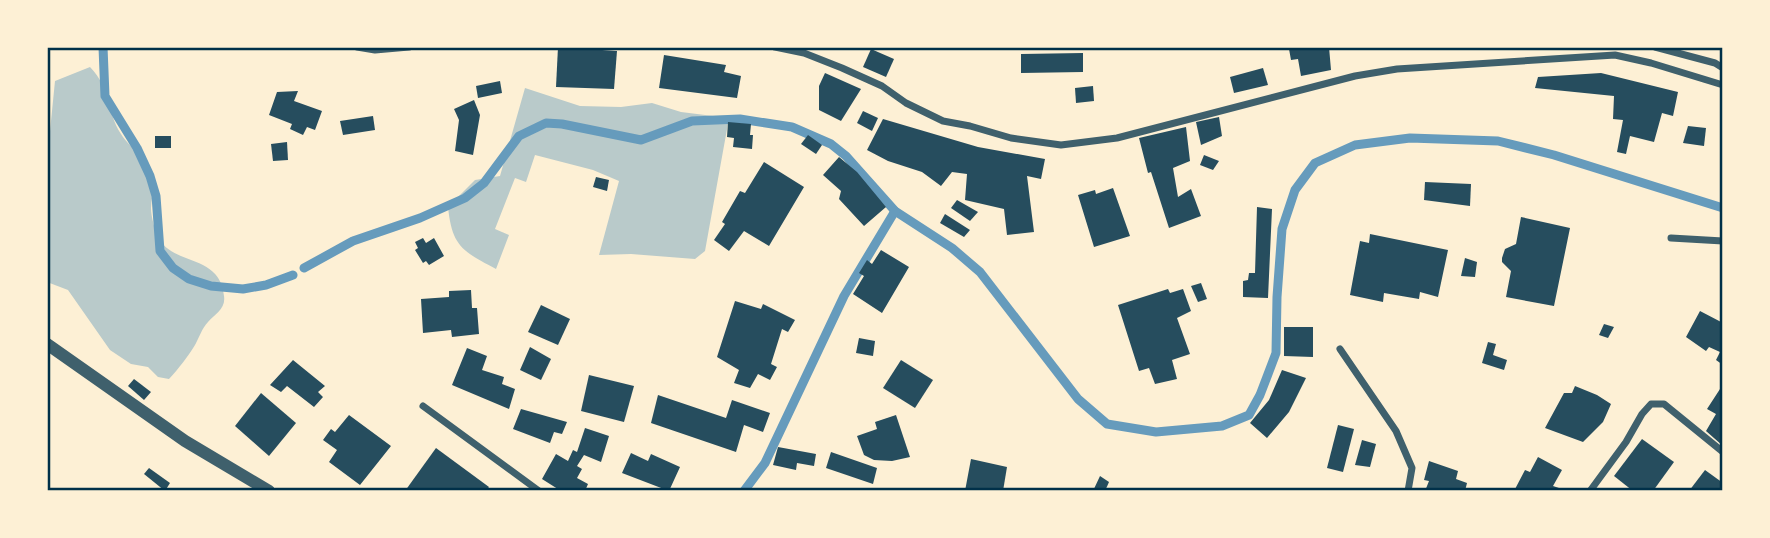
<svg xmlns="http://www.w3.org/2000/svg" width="1770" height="538" font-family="'Source Sans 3',sans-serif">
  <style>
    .green { fill: #b9caca }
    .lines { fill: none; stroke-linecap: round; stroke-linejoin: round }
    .stream { stroke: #669bbc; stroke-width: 9 }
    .building { fill: #264d5e }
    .minor { stroke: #3f606c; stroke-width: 7 }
    .tertiary { stroke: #3f606c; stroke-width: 12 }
    .neatline { fill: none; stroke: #003049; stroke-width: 2.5 }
  </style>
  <rect width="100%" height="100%" fill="#fdf0d5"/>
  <g class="green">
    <path d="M90,67c22,23 16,44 31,67 10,16 28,24 32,42 3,11 -2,21 -2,32 0,8 4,24 8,31 16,27 61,15 65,57 2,13 -9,18 -16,26 -6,6 -9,16 -13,23 -8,13 -16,23 -26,34l-11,-2 -10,-10 -17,-3 -21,-14 -42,-60 -21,-8v-121l8,-80z"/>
    <path d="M525,88l55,18 41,1 31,-4 29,9 48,6 -24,133 -10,8 -64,-5 -32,1 20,-74 -26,-11 -58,-15 -9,27 -11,-4 -20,51 14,6 -13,34c-34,-18 -44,-23 -48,-62l27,-27 25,-4z"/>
  </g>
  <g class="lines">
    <g class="stream">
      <polyline points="103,47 105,96 137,148 150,176 156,196 160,251 173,268 189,279 211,286 243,289 266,285 293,275"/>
      <polyline points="304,268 353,241 420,218 465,198 484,183 519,136 546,123 562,124 641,140 692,121 740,119 792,127 831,144 846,156 895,211 952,248 980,272 1078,399 1107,424 1156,432 1222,426 1249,415 1260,395 1276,353 1277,297 1282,229 1295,190 1315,163 1355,145 1410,138 1498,141 1554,155 1723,208"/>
      <polyline points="744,491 765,463 844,296 895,211"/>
    </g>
  </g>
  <g class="building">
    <polygon points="558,47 617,51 614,89 556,87"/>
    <polygon points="1296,47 1329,47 1331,70 1301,76 1298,59 1291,60 1289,49"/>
    <polygon points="871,49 894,59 886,77 863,67"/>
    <polygon points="1083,53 1083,72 1021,73 1021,54"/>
    <polygon points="664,55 726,65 724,72 741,76 737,98 659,88"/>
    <polygon points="1263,68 1268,85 1234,93 1230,77"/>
    <polygon points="825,73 861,89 841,121 819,110 819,86"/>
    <polygon points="1601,73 1678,92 1673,116 1662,113 1654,142 1630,136 1626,154 1617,152 1623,120 1613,119 1614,96 1535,88 1538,77"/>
    <polygon points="500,81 502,93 478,98 476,86"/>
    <polygon points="1093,86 1094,101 1076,103 1075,88"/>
    <polygon points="298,91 294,101 322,111 315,130 307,127 303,135 290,129 292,124 269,115 277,92"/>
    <polygon points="474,100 480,115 473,155 455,151 459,120 454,109"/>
    <polygon points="863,111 878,118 872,131 857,123"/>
    <polygon points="373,116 375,130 343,135 340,121"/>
    <polygon points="1219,117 1222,136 1201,145 1196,122"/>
    <polygon points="883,119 978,147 1045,159 1041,179 1027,176 1034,232 1007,235 1004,209 965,200 967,174 952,172 941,186 922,172 888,161 867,150"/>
    <polygon points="728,122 751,124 750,135 753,135 752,149 733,147 734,138 727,137"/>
    <polygon points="1688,126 1706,128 1704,146 1683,143"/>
    <polygon points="1186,127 1190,161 1173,168 1178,197 1191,189 1201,216 1169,228 1151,172 1148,173 1139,138"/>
    <polygon points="808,135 822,145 816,154 801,144"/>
    <rect x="155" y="136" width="16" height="12"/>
    <polygon points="287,142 288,160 273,161 271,144"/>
    <polygon points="1204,155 1219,161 1213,170 1200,165"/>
    <polygon points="839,157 857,172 886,207 864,226 839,199 841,191 823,175"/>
    <polygon points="764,162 804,187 769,246 744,231 729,251 714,240 725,224 722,222 740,191 745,193"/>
    <polygon points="596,177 609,180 607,191 593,187"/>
    <polygon points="1425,182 1471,184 1470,206 1424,200"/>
    <polygon points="1113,188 1130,236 1094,247 1078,195 1095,190 1096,194"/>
    <polygon points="957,200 978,212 970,221 951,208"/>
    <polygon points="1257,207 1272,209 1268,298 1243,297 1243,281 1248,280 1249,273 1255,273"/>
    <polygon points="945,214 970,230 964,237 940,223"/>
    <polygon points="1521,217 1570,228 1554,306 1506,297 1511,271 1502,262 1502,258 1505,249 1516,244"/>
    <polygon points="1370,234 1448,250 1438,297 1420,292 1419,299 1384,293 1383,302 1350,295 1360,241 1369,243"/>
    <polygon points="423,238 426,243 434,238 444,256 429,265 426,261 423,263 415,250 418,248 415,242"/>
    <polygon points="881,250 909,267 882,313 853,294 864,276 859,273 867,260 872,264"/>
    <polygon points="1465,258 1477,262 1475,277 1461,276"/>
    <polygon points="1201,283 1207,299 1198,302 1191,286"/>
    <polygon points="1168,289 1170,293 1183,289 1191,311 1177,318 1190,354 1172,360 1177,379 1155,384 1149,368 1139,371 1118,305"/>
    <polygon points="471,290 472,308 477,308 479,334 452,337 451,330 423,333 421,299 449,297 449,291"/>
    <polygon points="735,301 761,309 763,304 795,320 788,332 782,329 771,364 777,367 770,380 758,374 750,388 734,383 739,370 717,357"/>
    <polygon points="541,305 570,319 558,345 528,332"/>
    <polygon points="1700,311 1723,323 1723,365 1716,360 1720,352 1709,347 1706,351 1686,337"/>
    <polygon points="1604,324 1614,327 1608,338 1599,335"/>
    <polygon points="1284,327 1313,327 1313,357 1284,356"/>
    <polygon points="859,338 875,341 873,356 856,353"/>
    <polygon points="1488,342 1496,344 1493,355 1507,360 1504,370 1482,363"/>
    <polygon points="530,347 551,359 541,380 520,370"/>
    <polygon points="467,348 487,356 482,370 504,377 502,384 515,389 509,409 452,385"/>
    <polygon points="293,360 325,386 318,392 323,397 314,407 287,386 281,392 270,385"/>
    <polygon points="901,360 933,380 915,408 883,388"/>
    <polygon points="1282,370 1306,378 1289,412 1267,438 1250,423 1269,400"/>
    <polygon points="589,375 634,386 624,422 581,411"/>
    <polygon points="134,379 151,392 144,400 128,386"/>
    <polygon points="1575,386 1597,395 1611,404 1603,422 1583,442 1545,428 1564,393 1572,393"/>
    <polygon points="1720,389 1723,391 1723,446 1706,431 1716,414 1707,409"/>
    <polygon points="261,393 296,423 269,456 235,426"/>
    <polygon points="658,395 726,418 732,400 770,413 763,432 744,425 736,452 651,423"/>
    <polygon points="521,409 567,422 562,434 554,432 550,443 513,429"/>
    <polygon points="349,415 391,446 360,485 329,462 337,450 323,440 331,429 335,432"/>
    <polygon points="896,415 910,457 892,461 874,460 864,455 857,436 877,429 875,422"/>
    <polygon points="1338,425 1354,429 1343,472 1327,468"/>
    <polygon points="585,428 609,436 601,462 584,455 577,466 582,469 577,478 588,484 585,491 561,491 542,479 556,454 568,461 573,450 577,452"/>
    <polygon points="1642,439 1674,462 1653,491 1633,491 1614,476"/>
    <polygon points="1362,440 1376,444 1370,467 1355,465"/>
    <polygon points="778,447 816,454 814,466 797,463 796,470 773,465"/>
    <polygon points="436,448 489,487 486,491 405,491"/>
    <polygon points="831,452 877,468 873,484 826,468"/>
    <polygon points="631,453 648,461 651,454 680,467 669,491 622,473"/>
    <polygon points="1538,457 1562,470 1553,486 1559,488 1557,491 1514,491 1525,470 1530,472"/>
    <polygon points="971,459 1007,467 1003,491 965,491"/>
    <polygon points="1429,461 1458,471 1456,479 1467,483 1465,491 1425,491 1429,481 1424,480"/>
    <polygon points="149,468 170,483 165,491 144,474"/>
    <polygon points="1705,470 1723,483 1723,491 1689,491"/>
    <polygon points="1100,476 1109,482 1105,491 1093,491"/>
  </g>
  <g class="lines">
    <g class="minor">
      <polyline points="357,47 375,50 409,47"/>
      <polyline points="775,47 804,53 842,68 882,86 906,103 943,121 970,126 1011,138 1061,145 1117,138 1355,76 1397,69 1615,55 1651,63 1723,85"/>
      <polyline points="1655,47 1715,63 1723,68"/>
      <polyline points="1671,238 1723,241"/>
      <polyline points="1340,349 1396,431 1412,468 1408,491"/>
      <polyline points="423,406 539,491"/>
      <polyline points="1590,491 1626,442 1642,414 1651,404 1664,404 1723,452"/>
    </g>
    <polyline class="tertiary" points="47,344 185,441 269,491"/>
  </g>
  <rect width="1770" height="538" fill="none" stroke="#fdf0d5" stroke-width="98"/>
  <rect x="49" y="49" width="1672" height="440" class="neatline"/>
</svg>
